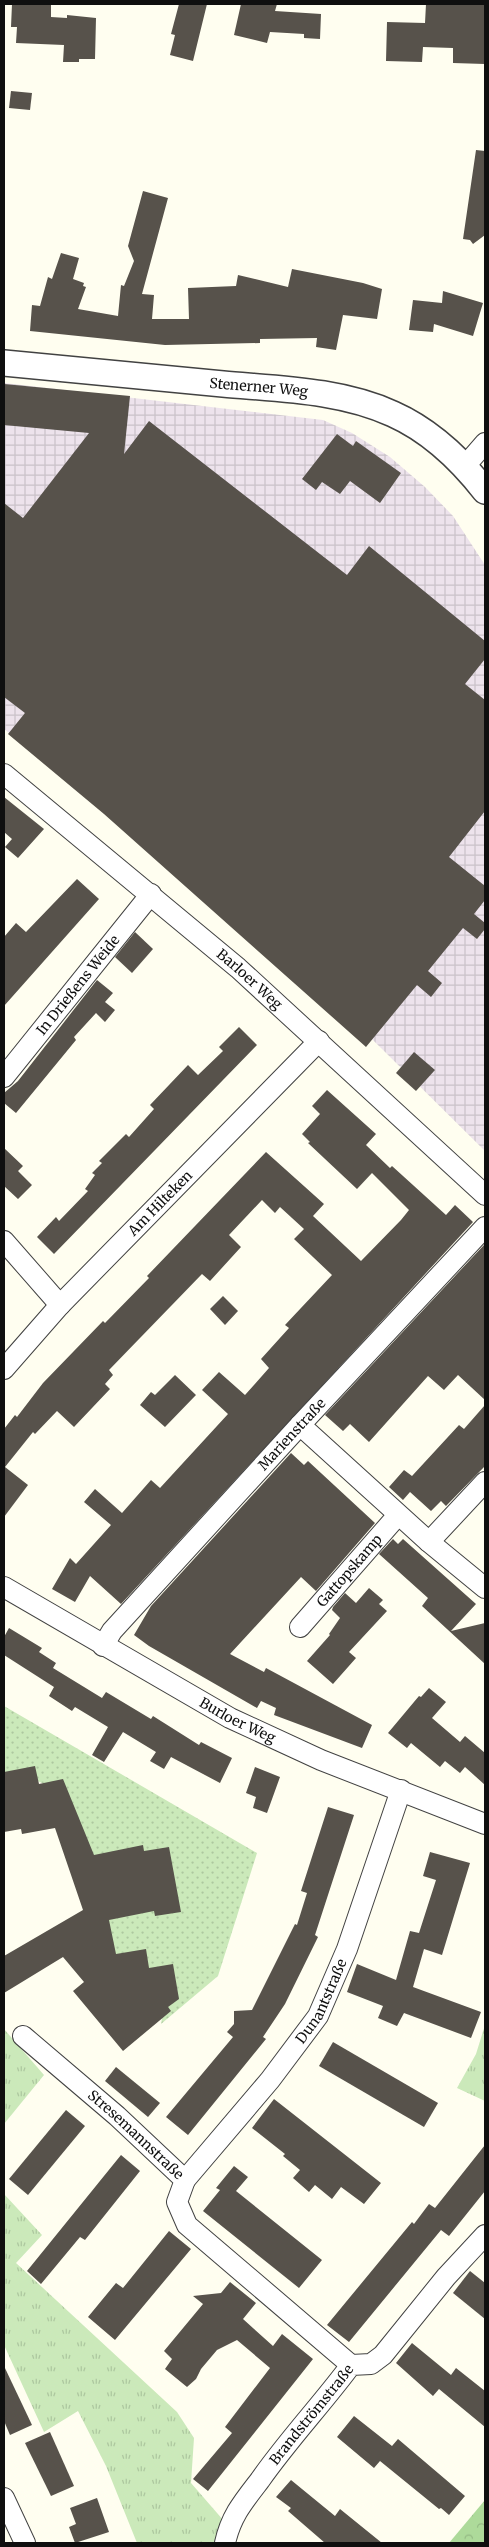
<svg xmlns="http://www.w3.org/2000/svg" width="489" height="2547" font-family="Merriweather,serif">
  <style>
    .industrial { fill: url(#industrial-grid) }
    .grass { fill: url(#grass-dots) }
    .forest { fill: url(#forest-crowns) }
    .park { fill: url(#park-tufts) }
    .building { fill: #57524b }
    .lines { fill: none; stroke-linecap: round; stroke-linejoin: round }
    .minor-casing { stroke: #424242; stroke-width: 22 }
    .tertiary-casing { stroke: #424242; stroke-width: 28 }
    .minor { stroke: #fff; stroke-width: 20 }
    .tertiary { stroke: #fff; stroke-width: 25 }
    .labels { text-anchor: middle; stroke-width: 5; stroke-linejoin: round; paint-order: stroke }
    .street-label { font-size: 14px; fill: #0f0f0f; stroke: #fff }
  </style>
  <defs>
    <pattern id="industrial-grid" width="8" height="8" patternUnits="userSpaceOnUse" patternTransform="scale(1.25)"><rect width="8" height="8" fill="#ede3ec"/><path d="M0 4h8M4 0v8" fill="none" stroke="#cac2c9"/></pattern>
    <pattern id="grass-dots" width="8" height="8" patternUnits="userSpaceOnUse" patternTransform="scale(1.25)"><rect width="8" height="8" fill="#cbe9ba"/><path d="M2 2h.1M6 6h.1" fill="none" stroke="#adc79f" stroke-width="1.8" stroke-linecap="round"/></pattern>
    <pattern id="forest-crowns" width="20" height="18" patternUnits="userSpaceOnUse" patternTransform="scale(1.25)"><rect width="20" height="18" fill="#adda9a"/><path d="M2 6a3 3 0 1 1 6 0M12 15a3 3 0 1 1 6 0" fill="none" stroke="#94ba84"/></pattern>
    <pattern id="park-tufts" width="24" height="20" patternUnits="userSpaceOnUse" patternTransform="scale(1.25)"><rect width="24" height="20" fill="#cbe9ba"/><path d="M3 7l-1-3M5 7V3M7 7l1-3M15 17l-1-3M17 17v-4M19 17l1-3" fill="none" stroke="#adc79f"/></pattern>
  </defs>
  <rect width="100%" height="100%" fill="#fffef0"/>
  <polygon class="industrial" points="4,383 323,420 352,433 390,457 425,487 453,516 485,565 485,1151 277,945 4,729"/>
  <polygon class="grass" points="4,1706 257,1853 218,1976 161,2024 168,1983 117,1963 57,1790 27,1776 4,1775"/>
  <polygon class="forest" points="485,2500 485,2543 449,2543"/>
  <g class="park">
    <polygon points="485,2025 485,2101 457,2088 476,2054"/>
    <polygon points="4,2029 44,2075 4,2124"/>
    <polygon points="4,2194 42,2235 16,2263 177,2412 194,2438 191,2483 224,2521 219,2543 137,2543 106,2466 78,2411 44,2432 4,2345"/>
  </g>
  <g class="building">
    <polygon points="12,4 51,4 51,17 67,18 67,15 96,18 95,59 79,59 79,62 63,62 64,45 16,43 17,27 11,27"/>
    <polygon points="179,4 207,4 193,61 170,55 175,35 171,34"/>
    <polygon points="241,4 277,4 275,11 321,14 320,39 304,38 304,34 270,32 267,43 234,35"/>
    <polygon points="426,4 484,4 485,64 453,63 453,48 423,47 422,62 386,61 387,22 425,23"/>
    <polygon points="11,91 32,93 30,110 9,108"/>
    <polygon points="476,150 485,151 485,235 473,244 470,240 463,239"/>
    <polygon points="143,191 168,198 142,294 154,295 152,319 189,319 188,288 236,286 238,275 288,287 292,269 363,283 382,289 377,319 343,315 336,350 316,347 317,338 260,339 260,343 165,345 30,331 32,305 40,306 48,277 52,279 61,253 79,258 73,279 84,283 83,286 86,287 78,309 118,316 121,285 124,286 134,261 128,246"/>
    <polygon points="443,291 483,303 473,336 434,324 433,332 409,330 413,300 442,303"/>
    <polygon points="4,384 130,396 124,454 149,421 347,575 369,546 485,641 485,659 465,684 485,700 485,811 449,857 485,886 485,900 474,914 485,923 485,929 477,939 463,928 428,971 442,983 431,997 417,985 366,1047 104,814 8,734 25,713 4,697 4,503 23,518 89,433 4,425"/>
    <polygon points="337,434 353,446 356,441 401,473 380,503 350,481 340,494 322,482 316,490 302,479"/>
    <polygon points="4,797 44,829 18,858 5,847 12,839 4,832"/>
    <polygon points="77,879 99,899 4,1006 4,937 16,923 26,932"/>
    <polygon points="135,932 153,949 132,973 115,957"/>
    <polygon points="97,980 113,993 105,1002 115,1010 105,1022 96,1013 74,1037 76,1040 16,1113 4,1103 4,1093 18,1081"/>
    <polygon points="239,1027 257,1045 54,1254 37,1237 56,1217 59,1221 88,1191 85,1189 95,1175 92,1173 102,1163 99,1161 126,1134 129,1137 154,1109 150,1105 188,1065 198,1075 223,1051 219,1047"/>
    <polygon points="414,1052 435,1070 416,1091 396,1073"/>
    <polygon points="327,1090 376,1134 366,1145 390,1168 392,1166 446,1215 455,1205 473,1222 121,1604 90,1576 75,1602 52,1589 70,1558 76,1564 111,1525 84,1502 95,1489 122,1513 151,1480 160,1488 228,1414 202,1390 219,1372 245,1395 269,1368 261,1359 289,1328 285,1325 332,1275 294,1239 304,1229 280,1207 275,1213 262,1200 229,1235 241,1247 210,1281 202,1274 109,1370 113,1375 105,1384 110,1389 74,1427 57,1411 35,1434 33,1432 5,1467 28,1485 4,1517 4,1429 15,1415 17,1417 43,1383 103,1321 105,1323 149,1278 147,1276 266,1152 324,1204 313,1216 361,1261 401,1220 409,1210 372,1173 357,1189 308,1143 310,1142 302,1134 320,1114 312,1106"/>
    <polygon points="4,1148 23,1166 18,1171 32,1185 18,1199 4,1186"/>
    <polygon points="484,1245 485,1400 458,1375 444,1390 428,1376 369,1442 350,1424 343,1431 325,1415"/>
    <polygon points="223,1296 238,1311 225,1325 210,1309"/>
    <polygon points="175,1375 196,1395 165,1427 140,1405 151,1392 155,1395"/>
    <polygon points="485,1405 485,1466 446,1506 441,1501 431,1511 410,1492 403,1500 389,1487 404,1470 412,1476 459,1425 464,1429"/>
    <polygon points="291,1453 304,1465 308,1461 375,1523 316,1591 301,1577 230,1654 264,1672 266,1668 372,1725 362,1748 274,1715 276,1708 261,1701 257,1708 149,1646 134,1635 151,1606"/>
    <polygon points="393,1539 398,1544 403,1539 476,1604 451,1631 485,1623 485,1664 422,1606 428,1598 379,1554"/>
    <polygon points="369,1588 383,1600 379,1604 387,1611 349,1652 356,1658 333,1684 307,1661 330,1635 329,1634 340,1618 332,1610 333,1607 345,1593 356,1603"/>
    <polygon points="9,1628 42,1648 39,1652 56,1663 53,1668 102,1698 106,1692 151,1719 153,1716 199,1745 201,1742 232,1758 220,1783 171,1757 164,1769 150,1761 156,1752 123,1732 104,1762 92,1755 108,1727 75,1707 72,1711 49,1696 54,1687 4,1655 4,1637"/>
    <polygon points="429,1688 446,1702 432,1718 460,1742 465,1736 485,1753 485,1785 465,1767 460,1773 445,1761 440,1767 411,1743 407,1748 388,1733 419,1696 421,1697"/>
    <polygon points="35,1766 39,1784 63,1779 94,1855 143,1845 144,1851 169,1847 181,1912 155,1916 154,1911 109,1920 116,1954 146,1949 149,1968 173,1964 179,1999 168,2007 171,2011 123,2051 73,1991 84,1982 63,1957 4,1993 4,1956 83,1910 55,1828 22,1834 21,1829 4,1832 4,1772"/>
    <polygon points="255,1767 280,1777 267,1813 253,1808 256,1797 246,1793"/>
    <polygon points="328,1807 354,1815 315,1935 318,1937 285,2004 263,2037 266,2039 188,2135 166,2117 233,2037 227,2032 234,2024 234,2011 252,2010 295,1924 297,1925 307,1893 301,1891"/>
    <polygon points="430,1852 470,1863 442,1955 424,1949 413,1987 481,2012 471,2038 404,2013 397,2026 378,2018 383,2006 347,1992 357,1964 396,1980 410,1931 419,1933 436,1880 423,1876"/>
    <polygon points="333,2042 438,2103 424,2127 319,2066"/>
    <polygon points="116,2067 160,2103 148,2117 105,2081"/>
    <polygon points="274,2099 381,2183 364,2204 341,2187 332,2199 315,2185 309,2192 293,2178 300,2170 283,2156 285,2154 252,2128"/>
    <polygon points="66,2110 85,2126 28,2195 9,2179"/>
    <polygon points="485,2145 485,2191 449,2236 441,2230 349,2342 327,2325 412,2222 414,2224 429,2204 435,2208"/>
    <polygon points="121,2155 140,2171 85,2240 80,2237 41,2284 27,2271"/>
    <polygon points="234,2166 248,2177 236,2191 322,2260 299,2288 203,2211 220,2190 216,2188"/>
    <polygon points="169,2231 191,2249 115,2340 88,2317 116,2283 123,2288"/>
    <polygon points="470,2271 485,2283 485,2319 453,2293"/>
    <polygon points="230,2282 256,2303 243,2319 273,2346 282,2334 313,2359 208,2491 193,2479 232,2433 225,2427 270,2368 237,2340 217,2350 201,2369 196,2379 187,2387 165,2369 172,2359 164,2351 203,2304 193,2296 221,2293"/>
    <polygon points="412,2343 451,2375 456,2368 485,2391 485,2427 439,2389 433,2396 396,2363"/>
    <polygon points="4,2366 32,2425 10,2435 4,2421"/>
    <polygon points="354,2416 392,2446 398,2439 465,2496 449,2515 441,2508 439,2509 380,2461 374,2468 337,2437"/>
    <polygon points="50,2432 74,2486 51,2496 25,2443"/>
    <polygon points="291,2480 335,2516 340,2509 382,2543 325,2543 288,2511 291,2508 276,2497"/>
    <polygon points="97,2498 109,2532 75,2543 69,2527 76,2524 70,2508"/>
  </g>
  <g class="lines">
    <defs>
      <g id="minor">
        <polyline points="465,466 485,443"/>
        <path id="s1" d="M4,774l234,194 247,227"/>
        <path id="s2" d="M4,1077l147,-183"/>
        <polyline points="4,1241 60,1305"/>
        <path id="s3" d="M4,1369l56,-64 259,-264"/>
        <polyline points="300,1425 429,1542 485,1588"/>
        <polyline points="429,1542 485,1482"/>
        <path id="s4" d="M4,1587l226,131 91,42 164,64"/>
        <path id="s5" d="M300,1627l98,-112"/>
        <path id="s6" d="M103,1646l9,-15 188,-206 185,-198"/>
        <path id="s7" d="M23,2036l94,80 68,64 -8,22 10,23 164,140"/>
        <path id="s8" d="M185,2180l85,-100 48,-64 29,-67 54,-159"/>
        <polyline points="4,2498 25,2543"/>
        <path id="s9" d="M225,2543c6,-27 18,-41 35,-63 28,-40 62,-76 91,-115l20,-1 12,-9 63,-78 39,-42"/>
      </g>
      <g id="tertiary">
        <path id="s10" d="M4,363c73,7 146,14 219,21 56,5 118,6 170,30 38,17 67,45 92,77"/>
      </g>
    </defs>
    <use href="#minor" class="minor-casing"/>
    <use href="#tertiary" class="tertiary-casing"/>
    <use href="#minor" class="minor"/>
    <use href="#tertiary" class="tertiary"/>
  </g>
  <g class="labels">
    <g class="street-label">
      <text dy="5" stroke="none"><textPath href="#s10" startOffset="256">Stenerner Weg</textPath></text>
      <text dy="5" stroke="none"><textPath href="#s1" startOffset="320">Barloer Weg</textPath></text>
      <text dy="5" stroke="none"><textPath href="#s2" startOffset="118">In Drießens Weide</textPath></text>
      <text dy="5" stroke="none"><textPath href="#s3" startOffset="228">Am Hilteken</textPath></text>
      <text dy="5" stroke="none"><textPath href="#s6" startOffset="284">Marienstraße</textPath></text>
      <text dy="5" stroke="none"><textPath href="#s5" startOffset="75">Gattopskamp</textPath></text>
      <text dy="5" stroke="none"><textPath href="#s4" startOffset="269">Burloer Weg</textPath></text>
      <text dy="5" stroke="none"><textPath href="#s8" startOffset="226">Dunantstraße</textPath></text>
      <text dy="5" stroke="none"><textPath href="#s7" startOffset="150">Stresemannstraße</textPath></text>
      <text dy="5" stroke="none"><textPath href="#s9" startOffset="156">Brandströmstraße</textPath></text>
    </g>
  </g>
  <rect width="489" height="2547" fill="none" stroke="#0f0f0f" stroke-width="10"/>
</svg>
